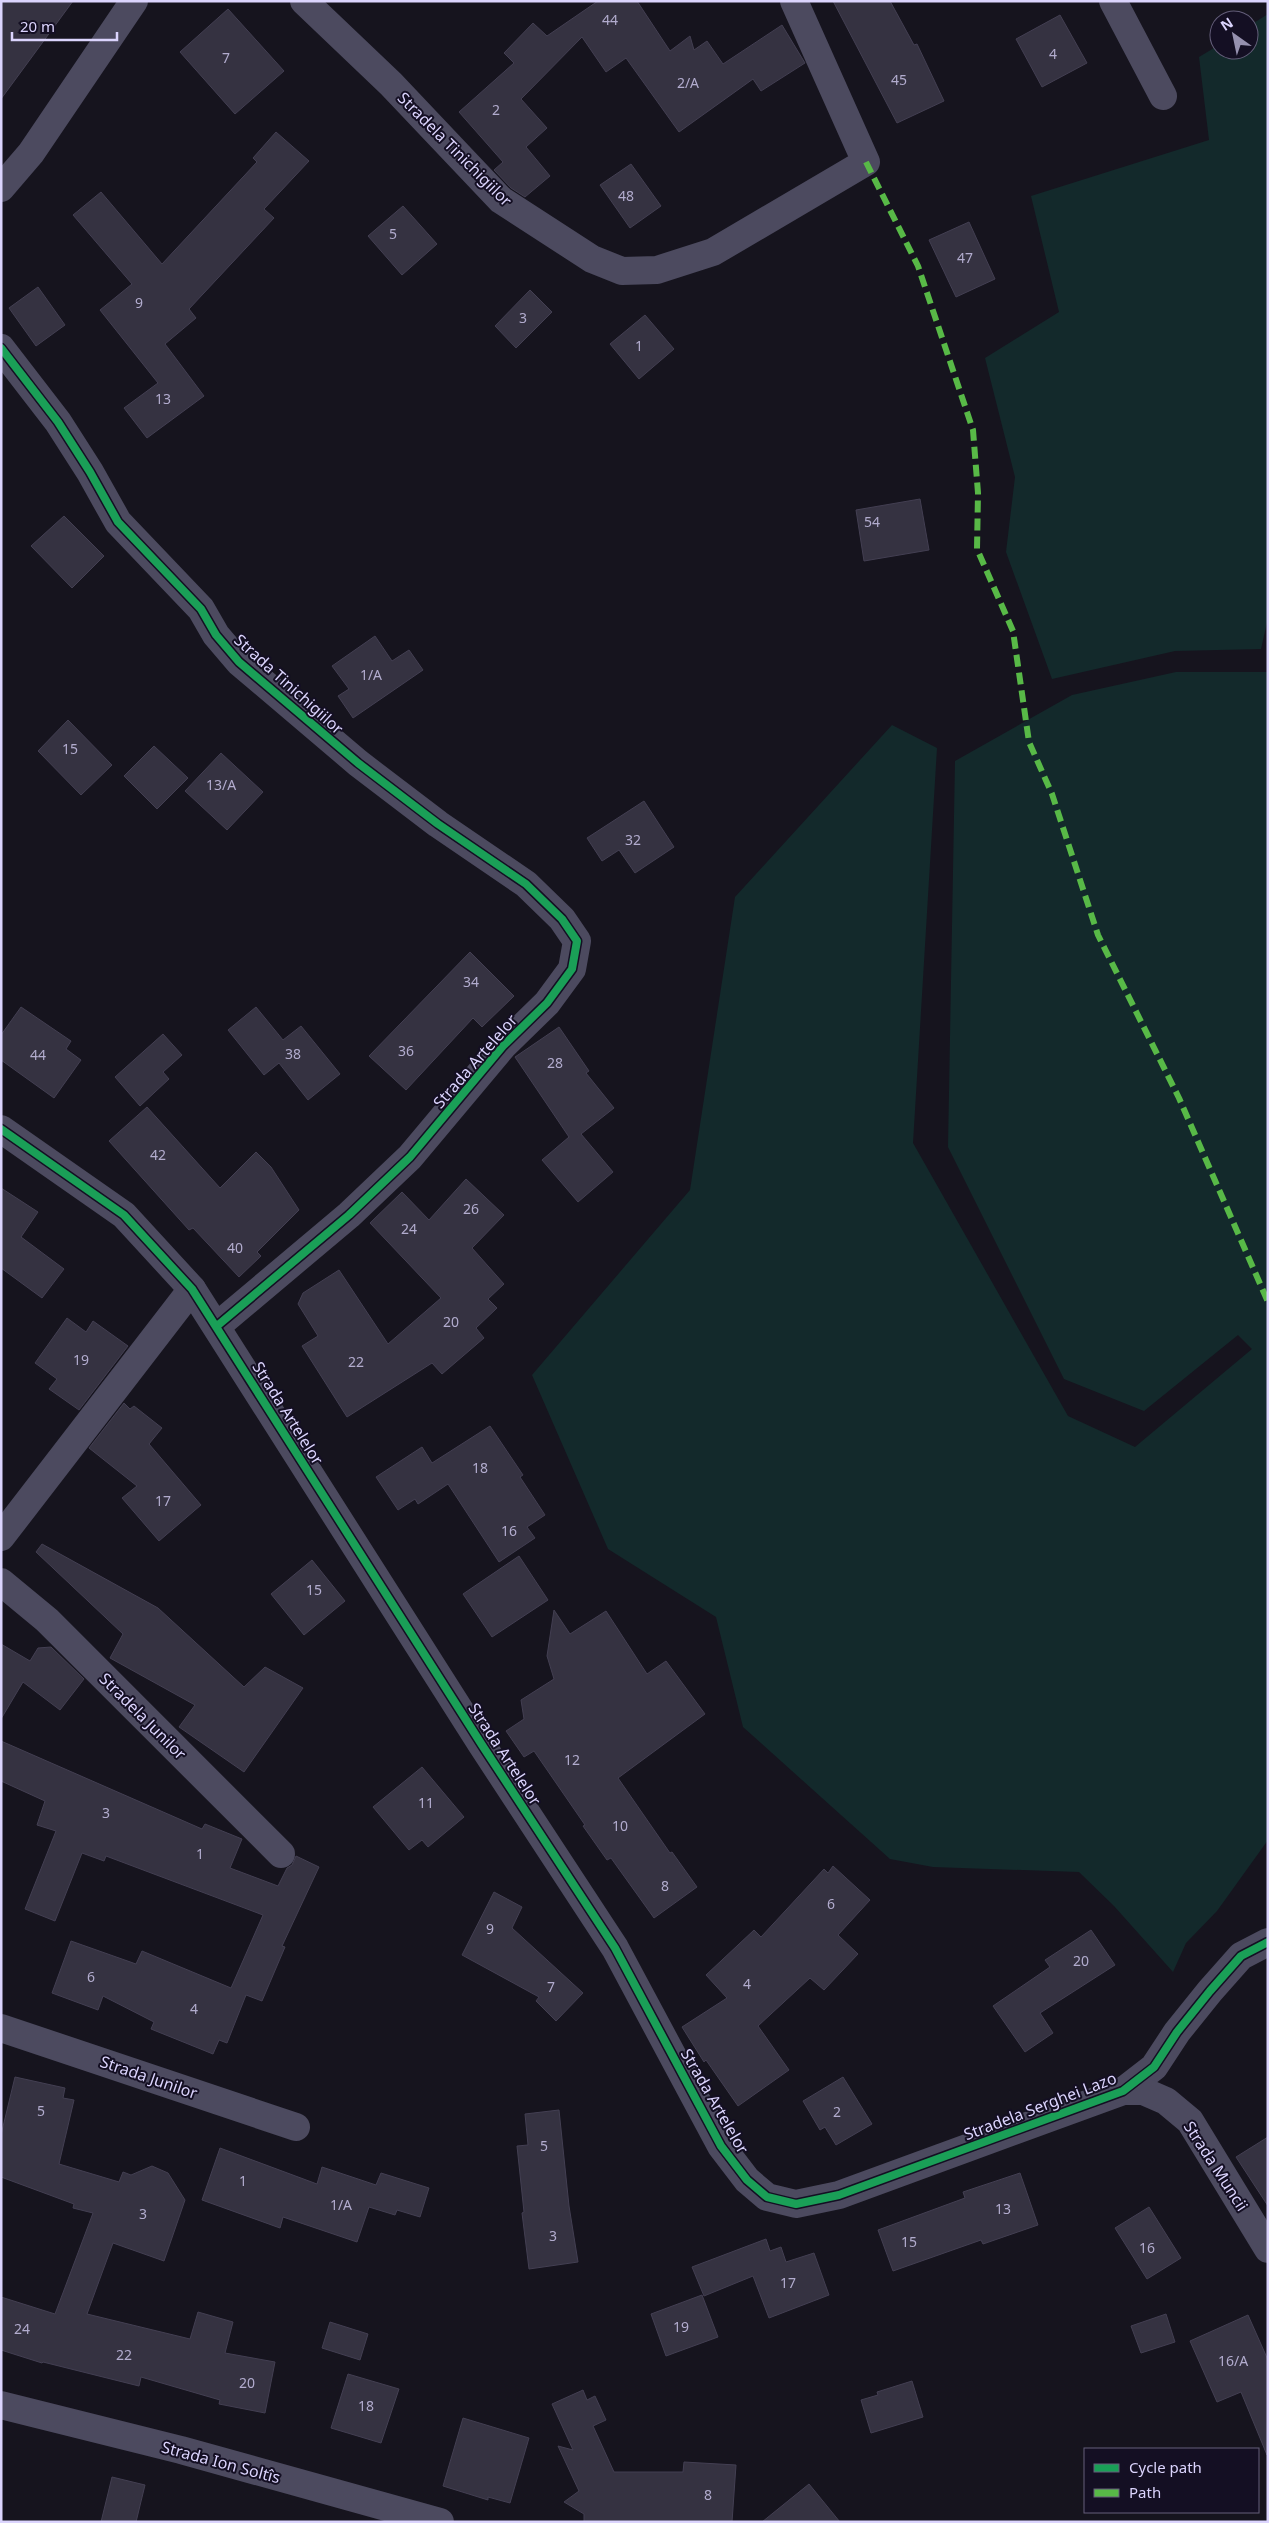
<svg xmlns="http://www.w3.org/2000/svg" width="1269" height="2523" font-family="'Noto Sans',sans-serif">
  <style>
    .green { fill: #13292b }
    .building { fill: #353241; stroke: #433f52 }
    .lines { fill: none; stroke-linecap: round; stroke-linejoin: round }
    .minor { stroke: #4c4a5f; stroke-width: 28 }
    .quiet { stroke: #58b947; stroke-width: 6; stroke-dasharray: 12 6; stroke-linecap: butt }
    .cycleway-casing { stroke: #140f23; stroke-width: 11 }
    .cycleway { stroke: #1a9f57; stroke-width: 8 }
    .labels { text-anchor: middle; stroke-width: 4; stroke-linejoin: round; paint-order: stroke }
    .number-label { font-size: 14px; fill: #b2acce }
    .street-label { font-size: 16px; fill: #dbd4fd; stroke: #140f23 }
  </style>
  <rect width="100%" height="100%" fill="#16141e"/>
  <g class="green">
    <polygon points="1268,14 1268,618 1261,649 1175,651 1052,679 1006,552 1015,477 985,358 1059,312 1031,196 1209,140 1199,57 1219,45 1219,50 1249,50 1249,26"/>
    <polygon points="1176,672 1268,672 1268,1840 1217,1911 1186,1943 1173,1972 1114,1906 1079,1872 933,1867 890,1859 743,1727 716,1617 608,1549 532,1375 690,1190 735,897 892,725 937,748 913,1143 1068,1416 1135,1447 1252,1349 1238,1335 1144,1411 1064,1379 948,1147 955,761 1072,695"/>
  </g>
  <g class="building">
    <polygon points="1,1 73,1 1,99"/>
    <polygon points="598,1 637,1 670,51 690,36 694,50 707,41 723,64 782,25 805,63 761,91 753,79 679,132 626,58 606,72 582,37 521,99 547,128 526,147 550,176 525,197 511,188 494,170 503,162 459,112 514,63 504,53 533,23 547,36"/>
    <polygon points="833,1 890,1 914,45 917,44 944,101 897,123"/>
    <polygon points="228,9 284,71 235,114 180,52"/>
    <polygon points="1060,15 1087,63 1042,87 1016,39"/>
    <polygon points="276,132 309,161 264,209 274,218 189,309 196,318 165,344 204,396 147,438 124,408 158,383 100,310 132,284 73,215 101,192 162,264 257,162 253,158"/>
    <polygon points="631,164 661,206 630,228 600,185"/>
    <polygon points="403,206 437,244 402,275 368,236"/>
    <polygon points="969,222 995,279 956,297 929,240"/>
    <polygon points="38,287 65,325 36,346 9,308"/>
    <polygon points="530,290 552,312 516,348 495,326"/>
    <polygon points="645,315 674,349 639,379 610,344"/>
    <polygon points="920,499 929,550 864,561 856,510"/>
    <polygon points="64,516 104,556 72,588 31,546"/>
    <polygon points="375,636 392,661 409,650 423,670 353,718 338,696 349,689 332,666"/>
    <polygon points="68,720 112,765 81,795 38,751"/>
    <polygon points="154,746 188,778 157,809 124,776"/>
    <polygon points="221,753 263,792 227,830 185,791"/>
    <polygon points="644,801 674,847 635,873 619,850 602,861 587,838"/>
    <polygon points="470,952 514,996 482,1027 473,1018 406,1090 369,1056"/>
    <polygon points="21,1007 71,1041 66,1049 81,1060 54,1098 1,1060 1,1035"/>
    <polygon points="256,1007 283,1040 301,1026 340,1074 308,1100 279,1063 264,1075 228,1030"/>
    <polygon points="559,1027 589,1071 586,1073 614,1108 581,1134 613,1172 578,1202 542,1160 569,1137 515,1057"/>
    <polygon points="163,1034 182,1055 163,1072 169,1079 140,1106 115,1077"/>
    <polygon points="147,1107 220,1188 256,1152 271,1167 299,1210 257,1252 261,1256 239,1277 193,1228 189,1230 109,1141"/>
    <polygon points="466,1179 504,1215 472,1248 504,1284 488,1299 497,1308 476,1328 484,1338 442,1374 432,1363 347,1417 302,1346 318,1336 298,1304 303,1293 339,1270 388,1344 441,1298 370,1223 402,1192 429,1220"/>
    <polygon points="1,1188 38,1212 21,1237 64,1269 42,1298 1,1268"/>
    <polygon points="67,1318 86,1332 93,1321 128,1346 79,1410 49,1389 57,1379 35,1363"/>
    <polygon points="124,1403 130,1409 134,1406 162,1428 149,1444 201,1505 159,1541 122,1498 137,1486 89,1448"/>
    <polygon points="490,1426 523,1475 520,1477 545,1515 527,1527 535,1538 499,1562 448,1484 418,1504 415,1499 398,1510 376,1477 422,1447 432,1463"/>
    <polygon points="42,1544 158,1608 244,1687 265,1667 303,1688 244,1772 179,1727 195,1705 110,1658 123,1634 36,1552"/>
    <polygon points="519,1556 548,1600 492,1637 463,1594"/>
    <polygon points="312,1560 345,1601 304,1635 271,1594"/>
    <polygon points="554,1610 570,1634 606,1611 647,1674 666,1661 705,1714 618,1778 670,1853 672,1852 697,1887 654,1918 611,1858 607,1860 583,1826 585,1825 534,1751 524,1757 506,1731 524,1719 521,1700 554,1679 547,1656"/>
    <polygon points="1,1644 30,1661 38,1648 51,1647 84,1679 60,1710 23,1682 1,1719"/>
    <polygon points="1,1741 202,1829 205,1824 242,1839 230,1868 278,1886 287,1868 292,1865 296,1856 319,1867 282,1946 285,1947 262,2001 246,1995 227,2043 219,2040 213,2054 151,2029 154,2022 103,1996 98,2010 52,1993 71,1941 136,1964 142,1951 231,1988 263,1915 106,1856 104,1861 82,1853 55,1921 25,1909 56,1831 37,1825 45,1801 1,1781"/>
    <polygon points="422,1767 464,1817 428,1847 422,1840 409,1850 373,1807"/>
    <polygon points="833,1866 870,1900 838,1935 858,1954 824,1990 810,1978 758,2026 789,2070 738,2106 706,2060 704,2062 682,2027 727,1998 706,1975 754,1930 761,1937 824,1869 828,1873"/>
    <polygon points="494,1892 522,1907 512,1928 583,1993 556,2021 536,2001 539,1997 462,1955"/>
    <polygon points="1091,1930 1115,1965 1040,2013 1053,2033 1025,2052 993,2006 1050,1967 1045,1960"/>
    <polygon points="15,2077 65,2088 63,2098 74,2100 59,2164 119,2182 123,2172 131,2175 152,2166 168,2173 185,2200 164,2261 113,2243 87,2314 190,2339 198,2312 233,2322 225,2353 275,2362 265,2413 219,2404 220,2400 141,2377 139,2386 43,2362 42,2363 1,2350 1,2297 55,2314 93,2213 73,2208 74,2204 1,2177 1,2135"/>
    <polygon points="843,2077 872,2124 836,2145 825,2127 820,2130 803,2101"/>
    <polygon points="559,2110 569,2206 578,2262 529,2269 522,2213 524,2212 517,2146 528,2145 525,2114"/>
    <polygon points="1268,2137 1268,2206 1236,2157"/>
    <polygon points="220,2148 317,2184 322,2167 376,2185 381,2173 429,2188 420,2217 397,2210 395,2215 369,2207 357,2242 283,2217 280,2228 202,2200"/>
    <polygon points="1020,2173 1038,2225 983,2244 981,2240 893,2271 878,2230 965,2198 963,2192"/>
    <polygon points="1149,2207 1181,2258 1147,2279 1115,2228"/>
    <polygon points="766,2239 770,2251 781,2247 786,2262 814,2253 829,2295 769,2318 753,2276 704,2296 692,2267"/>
    <polygon points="702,2295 718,2337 666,2356 651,2314"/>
    <polygon points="1166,2314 1175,2342 1141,2353 1131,2326"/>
    <polygon points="1248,2315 1268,2360 1267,2455 1241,2392 1217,2402 1190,2341"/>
    <polygon points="330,2322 368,2334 360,2360 322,2348"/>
    <polygon points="348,2374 399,2389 381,2443 331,2428"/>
    <polygon points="912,2381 923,2417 871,2433 861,2400 878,2395 877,2392"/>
    <polygon points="583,2390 587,2400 595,2396 606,2420 593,2426 614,2472 683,2472 684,2462 736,2465 732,2522 584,2522 584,2514 564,2502 579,2491 558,2446 573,2450 552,2404"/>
    <polygon points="463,2418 529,2438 510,2503 488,2497 488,2500 443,2486"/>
    <polygon points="112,2477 145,2485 136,2522 101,2522"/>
    <polygon points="809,2484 840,2522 762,2522"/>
  </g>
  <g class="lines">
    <g class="minor">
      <polyline points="304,1 391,84 501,200 592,259 622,271 657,270 713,252 866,162 794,1"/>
      <polyline points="1113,1 1163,96"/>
      <polyline points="1,188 31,153 134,1"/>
      <polyline points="1,348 58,422 90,472 118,522 201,609 216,635 239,662 358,763 438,824 526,884 562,919 577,941 572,969 547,1003 503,1046 410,1157 349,1215 217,1326"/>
      <polyline points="1,1129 124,1215 192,1289 482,1745 615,1948 721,2146 747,2180 767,2197 796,2204 839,2195 1123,2091 1154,2067 1177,2032 1210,1991 1241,1956 1268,1942"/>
      <polyline points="1,1537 192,1289"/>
      <polyline points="1,1582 47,1620 281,1854"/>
      <polyline points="1,2028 296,2127"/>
      <polyline points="1123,2091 1143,2091 1166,2101 1190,2121 1268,2249"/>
      <polyline points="1,2405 181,2450 440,2522"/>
    </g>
    <polyline class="quiet" points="866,162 918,266 973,430 978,493 977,549 1013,631 1029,742 1052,794 1098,935 1179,1098 1268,1302"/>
    <defs>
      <g id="cycleway">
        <polyline points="1,348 58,422 90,472 118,522 201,609 216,635 239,662 358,763 438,824 526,884 562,919 577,941 572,969 547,1003 503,1046 410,1157 349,1215 217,1326"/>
        <polyline points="1,1129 124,1215 192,1289 482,1745 615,1948 721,2146 747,2180 767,2197 796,2204 839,2195 1123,2091 1154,2067 1177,2032 1210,1991 1241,1956 1268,1942"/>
      </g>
    </defs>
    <use href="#cycleway" class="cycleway-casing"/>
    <use href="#cycleway" class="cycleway"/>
  </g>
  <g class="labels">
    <g class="number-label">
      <text x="610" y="25">44</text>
      <text x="1053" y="59">4</text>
      <text x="226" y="63">7</text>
      <text x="899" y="85">45</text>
      <text x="688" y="88">2/A</text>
      <text x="496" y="115">2</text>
      <text x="626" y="201">48</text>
      <text x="393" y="239">5</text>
      <text x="965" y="263">47</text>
      <text x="139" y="308">9</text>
      <text x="523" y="323">3</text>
      <text x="639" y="351">1</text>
      <text x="163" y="404">13</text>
      <text x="872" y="527">54</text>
      <text x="371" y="680">1/A</text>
      <text x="70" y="754">15</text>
      <text x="221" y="790">13/A</text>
      <text x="633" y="845">32</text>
      <text x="471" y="987">34</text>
      <text x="406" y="1056">36</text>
      <text x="293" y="1059">38</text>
      <text x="38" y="1060">44</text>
      <text x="555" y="1068">28</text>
      <text x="158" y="1160">42</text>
      <text x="471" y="1214">26</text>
      <text x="409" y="1234">24</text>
      <text x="235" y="1253">40</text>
      <text x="451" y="1327">20</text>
      <text x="81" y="1365">19</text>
      <text x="356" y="1367">22</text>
      <text x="480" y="1473">18</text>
      <text x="163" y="1506">17</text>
      <text x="509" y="1536">16</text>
      <text x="314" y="1595">15</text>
      <text x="572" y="1765">12</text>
      <text x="426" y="1808">11</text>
      <text x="106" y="1818">3</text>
      <text x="620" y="1831">10</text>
      <text x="200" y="1859">1</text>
      <text x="665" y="1891">8</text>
      <text x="831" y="1909">6</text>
      <text x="490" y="1934">9</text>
      <text x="1081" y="1966">20</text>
      <text x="91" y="1982">6</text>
      <text x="747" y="1989">4</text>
      <text x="551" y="1992">7</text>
      <text x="194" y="2014">4</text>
      <text x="41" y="2116">5</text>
      <text x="837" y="2117">2</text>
      <text x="544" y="2151">5</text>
      <text x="243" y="2186">1</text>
      <text x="341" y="2210">1/A</text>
      <text x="1003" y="2214">13</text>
      <text x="143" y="2219">3</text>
      <text x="553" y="2241">3</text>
      <text x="909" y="2247">15</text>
      <text x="1147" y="2253">16</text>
      <text x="788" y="2288">17</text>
      <text x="681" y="2332">19</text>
      <text x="22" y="2334">24</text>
      <text x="124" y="2360">22</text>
      <text x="1233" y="2366">16/A</text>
      <text x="247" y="2388">20</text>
      <text x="366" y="2411">18</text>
      <text x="708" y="2500">8</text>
    </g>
    <g class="street-label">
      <text transform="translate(455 149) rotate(45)" y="6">Stradela Tinichigiilor</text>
      <text transform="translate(289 684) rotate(42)" y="6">Strada Tinichigiilor</text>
      <text transform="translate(475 1061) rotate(-49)" y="6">Strada Artelelor</text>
      <text transform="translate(288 1413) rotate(58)" y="6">Strada Artelelor</text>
      <text transform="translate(143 1716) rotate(45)" y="6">Stradela Junilor</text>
      <text transform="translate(505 1754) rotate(57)" y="6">Strada Artelelor</text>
      <text transform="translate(149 2077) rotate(19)" y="6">Strada Junilor</text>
      <text transform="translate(715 2101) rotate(60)" y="6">Strada Artelelor</text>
      <text transform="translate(1040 2106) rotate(-21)" y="6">Stradela Serghei Lazo</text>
      <text transform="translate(1216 2166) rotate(57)" y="6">Strada Muncii</text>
      <text transform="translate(221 2462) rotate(15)" y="6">Strada Ion Soltîs</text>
    </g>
  </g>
  <rect width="1269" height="2523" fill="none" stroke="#dbd4fd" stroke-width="5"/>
  <rect x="1084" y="2448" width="175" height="65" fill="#140f23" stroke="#645e7a"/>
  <rect x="1094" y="2464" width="25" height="8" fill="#1a9f57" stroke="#645e7a"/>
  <text x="1129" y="2473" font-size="15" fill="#dbd4fd">Cycle path</text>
  <rect x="1094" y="2489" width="25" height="8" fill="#58b947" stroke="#645e7a"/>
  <text x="1129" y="2498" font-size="15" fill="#dbd4fd">Path</text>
  <g transform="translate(1234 35) rotate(327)"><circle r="24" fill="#140f23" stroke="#645e7a"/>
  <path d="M0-4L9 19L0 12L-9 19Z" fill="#9691af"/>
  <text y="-8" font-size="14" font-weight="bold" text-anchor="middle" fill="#dbd4fd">N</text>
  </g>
  <path d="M12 32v8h105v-8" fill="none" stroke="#dbd4fd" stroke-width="2.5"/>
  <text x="20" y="32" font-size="15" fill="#dbd4fd" stroke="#140f23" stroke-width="4" paint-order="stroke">20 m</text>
</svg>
